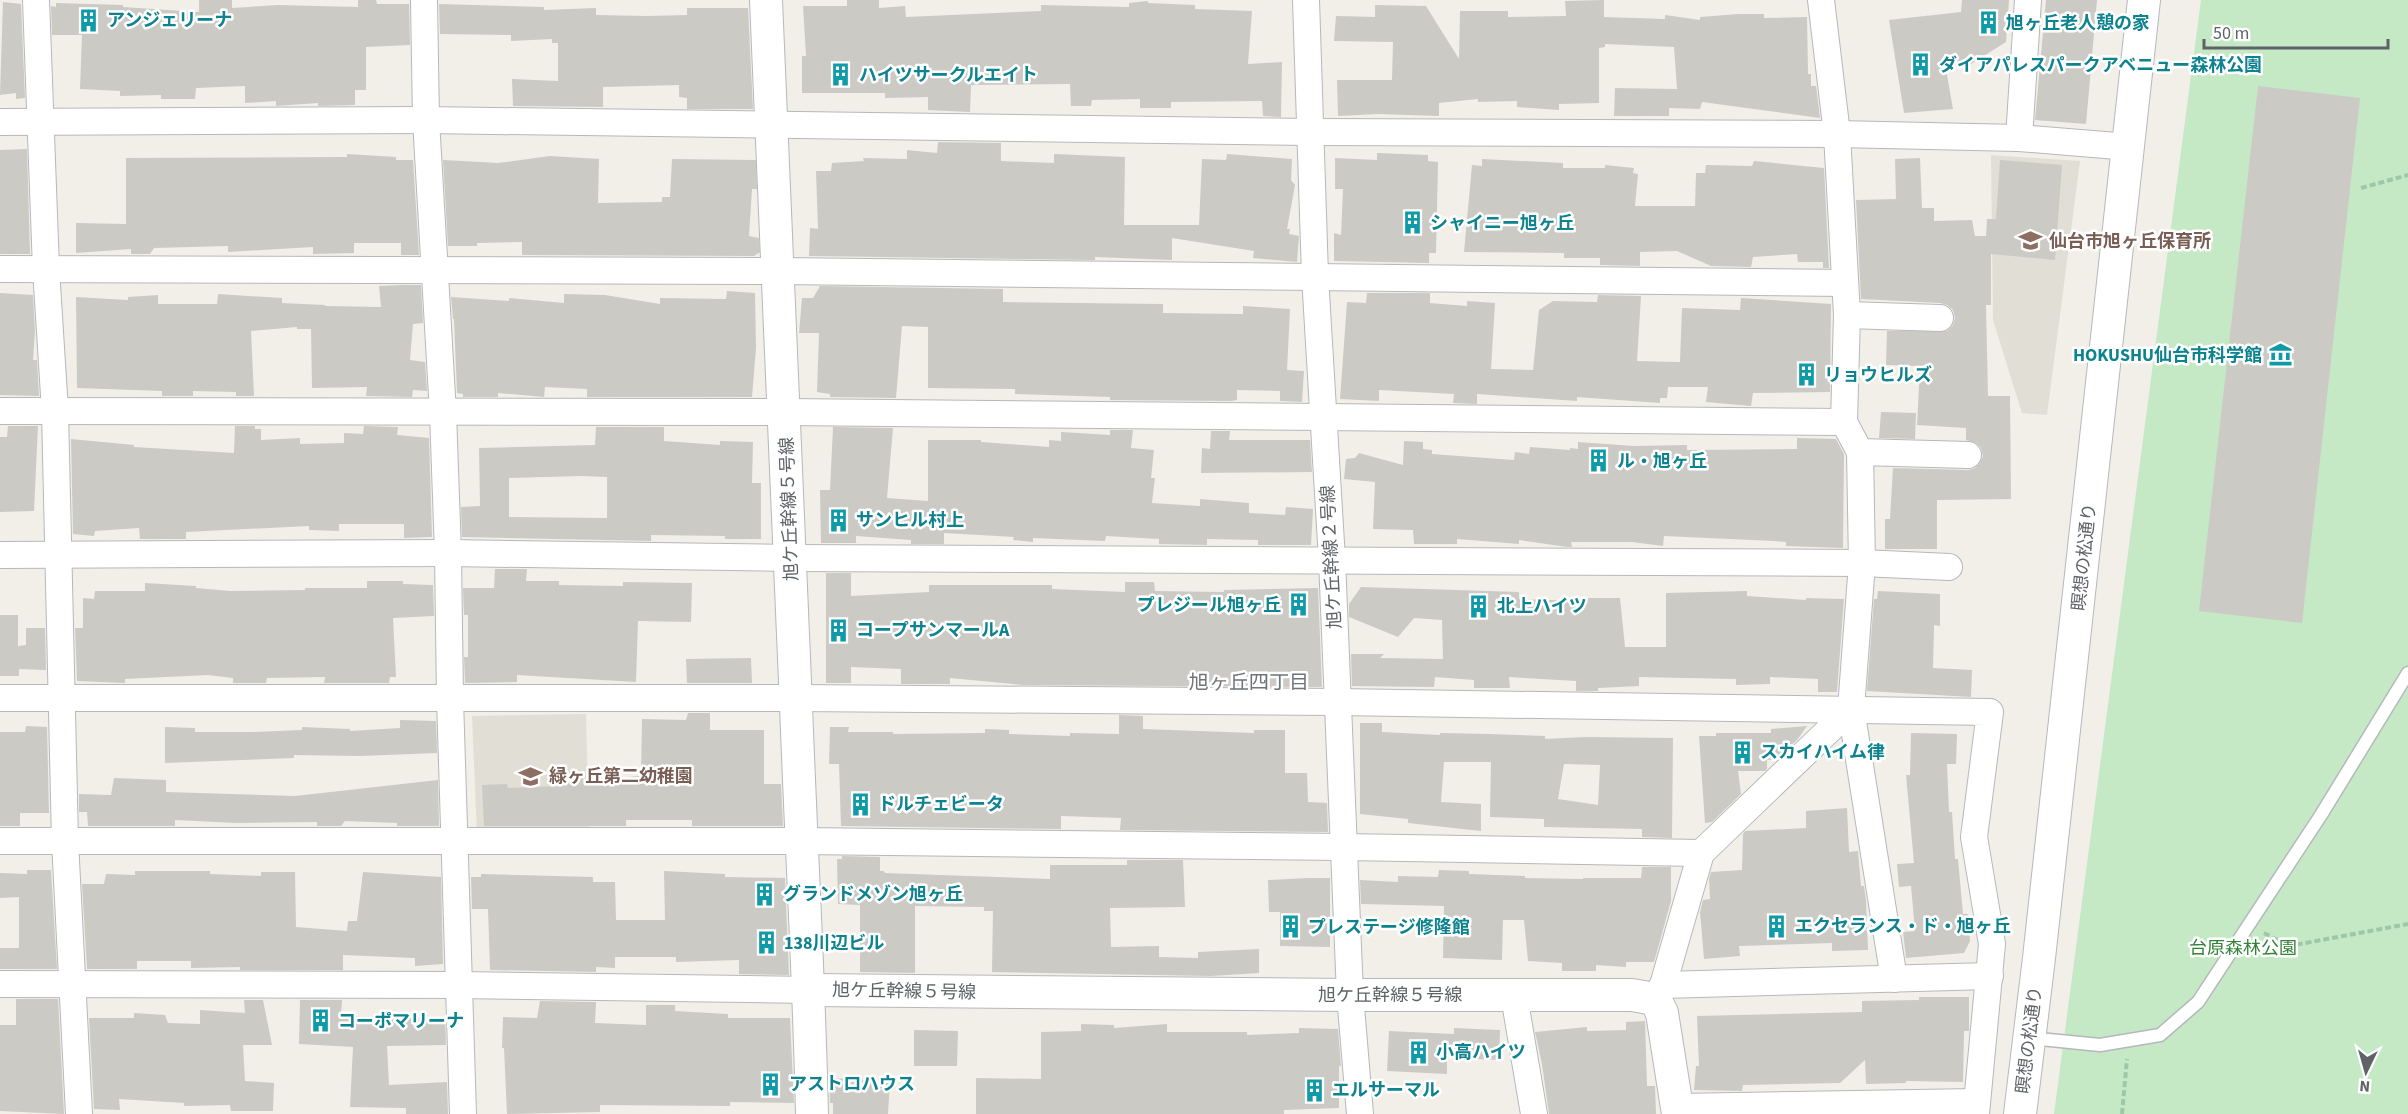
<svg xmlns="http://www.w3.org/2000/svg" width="2408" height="1114" font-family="'Source Sans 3','Noto Sans JP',sans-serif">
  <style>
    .education { fill: #e1ded6 }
    .green { fill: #c5e8c5 }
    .building { fill: #cccac5; fill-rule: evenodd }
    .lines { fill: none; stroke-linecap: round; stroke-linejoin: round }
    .service-casing { stroke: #b5b8bc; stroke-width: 15 }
    .minor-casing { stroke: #b5b8bc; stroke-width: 28 }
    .tertiary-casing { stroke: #b5b8bc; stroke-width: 34 }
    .path { stroke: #9cc7a9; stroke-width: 4; stroke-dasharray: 6 3; stroke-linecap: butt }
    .service { stroke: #fff; stroke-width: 12 }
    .minor { stroke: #fff; stroke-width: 26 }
    .tertiary { stroke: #fff; stroke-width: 32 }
    .labels { text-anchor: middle; stroke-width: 5; stroke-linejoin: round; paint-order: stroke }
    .culture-label { font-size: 18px; font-weight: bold; fill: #0d838f; stroke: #fff; text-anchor: start }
    .education-label { font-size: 18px; font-weight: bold; fill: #785e54; stroke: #fff; text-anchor: start }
    .street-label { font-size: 18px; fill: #5f6368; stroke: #fff }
    .park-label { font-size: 18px; fill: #348238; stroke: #fff }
    .neighbourhood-label { font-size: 20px; fill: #70757a; stroke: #fff }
  </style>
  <rect width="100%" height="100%" fill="#f1efe8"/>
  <g class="education">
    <polygon points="1991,155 2080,161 2047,415 2022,413 1993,320"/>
    <polygon points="586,714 589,837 477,836 472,716"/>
  </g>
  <polygon class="green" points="2201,0 2408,0 2408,1114 2054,1114"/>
  <g class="building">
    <polygon points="199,0 232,0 232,8 278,5 358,7 358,0 376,0 377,4 409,4 410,45 366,47 366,90 355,90 355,105 318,106 318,103 276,106 276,101 245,103 245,86 196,88 195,99 161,99 161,95 120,96 120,91 80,89 82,35 52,35 51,6 56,7 56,3 123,5 123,7 199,12"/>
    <polygon points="847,0 879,0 879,8 905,6 906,17 1041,11 1041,5 1129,7 1129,3 1148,1 1148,3 1195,5 1195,9 1252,11 1248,64 1282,62 1281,117 1263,116 1262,101 1171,102 1171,108 1140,108 1140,99 1092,100 1091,106 1071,106 1070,84 971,85 970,112 928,110 928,97 885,98 885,93 802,93 802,56 806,56 803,6 847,6"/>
    <polygon points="1604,0 1604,17 1665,19 1665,15 1700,20 1700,17 1739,14 1764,14 1764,18 1807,17 1808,74 1811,74 1811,86 1816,86 1820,118 1702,102 1700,109 1669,108 1669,116 1614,116 1615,88 1677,89 1674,47 1605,44 1605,47 1599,48 1599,103 1559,104 1559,110 1517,107 1517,101 1478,102 1478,99 1439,103 1439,116 1378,114 1338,116 1337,80 1392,80 1393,42 1334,41 1336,16 1375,17 1375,5 1426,6 1459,59 1460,11 1508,11 1508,17 1566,16 1565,1"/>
    <polygon points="1962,0 2009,0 2006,42 1968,66 1945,64 1953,109 1904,113 1889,20 1961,12"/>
    <polygon points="2046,0 2097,0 2086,124 2035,120"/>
    <polygon points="3,2 21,4 25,98 16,99 16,93 0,95"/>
    <polygon points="439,4 544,7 544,10 596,8 596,15 647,16 687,15 687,8 748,8 753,109 687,109 687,98 679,97 679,85 603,87 603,107 513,106 512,79 558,81 558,43 552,43 552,39 511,41 511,35 440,34"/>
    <polygon points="2258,86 2360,98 2302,623 2199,611"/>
    <polygon points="938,142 1001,143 1001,161 1054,163 1054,154 1125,157 1124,225 1199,225 1202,159 1226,160 1227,154 1292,159 1291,180 1295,185 1287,229 1290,229 1289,234 1299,236 1297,262 1253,258 1254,251 1172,238 1172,260 1095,257 1095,260 809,256 810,228 818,229 816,171 831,171 832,163 864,161 863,158 907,159 907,150 937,153"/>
    <polygon points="27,149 30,254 0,254 0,150"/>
    <polygon points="1377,153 1428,155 1428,161 1438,162 1436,253 1429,253 1429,263 1334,261 1334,233 1341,235 1343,189 1335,189 1335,158 1377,160"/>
    <polygon points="347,154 396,157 396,160 413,160 419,255 401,255 401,243 354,243 354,253 313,254 313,247 228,252 228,246 154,248 150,254 131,254 131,249 76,253 76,223 126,224 126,158 347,157"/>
    <polygon points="550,156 599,159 598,203 662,202 662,197 670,197 672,159 756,160 757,189 752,189 749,236 759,238 760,252 754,256 522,255 522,242 477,243 477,246 448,246 443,160 498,163"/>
    <polygon points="1920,158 1922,208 1934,208 1934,221 1972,220 1975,236 1986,236 1987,219 1996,219 2000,160 2062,165 2055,260 1991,254 1991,305 1986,305 1988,396 2010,396 2011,499 1937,500 1937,549 1885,549 1885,519 1890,519 1893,468 1968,470 1975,468 1980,463 1983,456 1981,448 1976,443 1966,440 1966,428 1917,425 1920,366 1886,365 1887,331 1947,331 1953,325 1955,318 1953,310 1947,305 1940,303 1861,299 1856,200 1896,199 1895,159"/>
    <polygon points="1482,159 1563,163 1563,168 1605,168 1605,165 1634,168 1633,173 1638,174 1635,206 1695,206 1696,173 1705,173 1706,165 1752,166 1754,161 1824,168 1829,268 1823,268 1823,262 1798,262 1797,254 1753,257 1751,267 1711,266 1677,251 1640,252 1640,266 1600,265 1600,258 1564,258 1564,253 1464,252 1472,165 1482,166"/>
    <polygon points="401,285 421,285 423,323 413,324 410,360 425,362 427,391 413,390 412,397 366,396 367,387 312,388 311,329 297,329 297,327 251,331 254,396 236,396 236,392 193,391 193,396 162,396 162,391 77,388 76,297 128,300 128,297 158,295 158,304 217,304 218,294 282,298 282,303 325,305 325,306 381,307 379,286"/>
    <polygon points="820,286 1003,289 1003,302 1163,304 1163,313 1243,314 1243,306 1290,309 1287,370 1304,371 1302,402 1280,401 1280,391 1237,390 1237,400 1231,401 1110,400 1110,397 1015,394 1015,389 928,388 928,327 902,326 896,398 830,397 830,394 817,392 819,333 799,333 802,298 813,298"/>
    <polygon points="727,291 755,293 756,348 752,397 587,397 587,389 545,387 544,397 498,393 498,397 463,397 463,394 457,393 454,319 453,319 451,297 509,301 509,298 564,303 564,294 605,295 660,304 660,298 726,299"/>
    <polygon points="0,293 33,295 35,332 33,360 37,360 39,396 0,395"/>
    <polygon points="1367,293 1430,293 1430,303 1467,306 1467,301 1495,303 1491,369 1533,370 1539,310 1553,301 1597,302 1598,295 1641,296 1637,361 1680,362 1682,308 1740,310 1741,298 1831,304 1830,392 1753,393 1751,406 1706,402 1708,387 1668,387 1667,398 1660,398 1660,403 1577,397 1577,401 1477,394 1477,404 1453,403 1454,394 1379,390 1379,401 1340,399 1347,302 1366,303"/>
    <polygon points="1881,412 1916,413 1915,439 1879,438"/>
    <polygon points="8,426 38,426 34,511 0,512 0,437 7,437"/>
    <polygon points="235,426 255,426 255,429 261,429 261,440 300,438 300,444 344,443 344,433 363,434 364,426 398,427 397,435 429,438 432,537 404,538 404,524 339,524 339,531 309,530 309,526 186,532 186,539 140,539 139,528 95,531 94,536 73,534 71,439 134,445 134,447 234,453"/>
    <path d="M596,427h68v14l56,4v-4l33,1 -1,41h9v56h-36v-3l-74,-1v6l-189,-4 -1,-30 19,-1 -1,-58 116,-3zM582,476l25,1v41l-98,-1v-39z"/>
    <polygon points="833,427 893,428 887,498 928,501 928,440 981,440 981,442 1049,447 1049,440 1061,441 1061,432 1110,435 1110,430 1133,430 1131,448 1154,450 1151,478 1155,478 1152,503 1200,506 1200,499 1249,503 1249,513 1285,515 1286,507 1313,509 1311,545 1258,545 1258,540 1207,539 1207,545 1159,544 1159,539 1106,536 1105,541 1033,538 1033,542 1013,540 1014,537 944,533 944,544 911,544 911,540 856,536 856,543 821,543 820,490 830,490"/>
    <polygon points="1211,431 1230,431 1229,440 1310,440 1312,472 1201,473 1202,448 1210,449"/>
    <polygon points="1797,438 1836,439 1844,454 1843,548 1786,546 1786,542 1774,541 1664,536 1663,546 1632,542 1571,542 1572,547 1567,547 1519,540 1519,544 1457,539 1457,544 1414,544 1413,530 1373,529 1375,482 1344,479 1346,459 1355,458 1359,453 1403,465 1404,441 1423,442 1423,449 1432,450 1432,454 1514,460 1515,452 1529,454 1530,447 1570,450 1570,448 1578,449 1578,442 1634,446 1687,445 1687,450 1797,449"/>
    <polygon points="495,569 527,569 526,581 559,581 559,585 623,586 623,582 692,583 691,622 638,621 636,682 517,675 517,682 465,683 464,657 468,657 468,615 464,615 463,588 494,588"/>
    <polygon points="826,573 851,573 851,596 929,592 929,585 1052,585 1052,589 1125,592 1125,582 1154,582 1155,591 1224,592 1224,590 1318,588 1322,687 1023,685 950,678 950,684 901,684 901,669 851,667 851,683 826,683"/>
    <polygon points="367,581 403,581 403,584 433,585 434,616 393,618 396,677 390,677 389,683 324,683 325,677 267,678 266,683 233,683 233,678 208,675 125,679 125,683 77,681 75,628 83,628 83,598 94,599 95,591 145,591 145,583 196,586 196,588 230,591 305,590 305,588 367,588"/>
    <polygon points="1361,587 1519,592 1519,599 1586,601 1585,598 1620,598 1625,647 1666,647 1666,593 1747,591 1747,596 1806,600 1806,598 1844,599 1837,692 1818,692 1818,679 1770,677 1770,684 1736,685 1736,679 1639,677 1639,686 1598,688 1598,691 1576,691 1576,681 1509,677 1510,688 1474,688 1474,680 1435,677 1434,687 1352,686 1351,654 1384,654 1380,658 1443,659 1442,620 1414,618 1398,637 1349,617 1349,604"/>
    <polygon points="1878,591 1940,594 1940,626 1934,625 1933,668 1972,670 1971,697 1867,691 1874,599 1877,599"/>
    <polygon points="0,615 18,615 18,646 26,645 26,628 45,628 46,670 19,669 19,676 0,676"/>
    <polygon points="751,658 752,683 687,683 686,659"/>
    <polygon points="688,713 710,713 710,730 764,730 764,784 781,784 783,826 692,826 692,820 626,820 626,826 484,826 482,785 507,784 508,788 563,786 566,771 583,771 583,781 628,782 628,777 641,776 642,719 686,720"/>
    <polygon points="1119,715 1143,716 1143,729 1254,733 1254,730 1285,730 1285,773 1307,773 1308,802 1327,803 1328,832 1120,830 1121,818 1061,816 1061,829 841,826 839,764 829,764 830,727 849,727 848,732 893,732 893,734 985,733 985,729 1009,730 1009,734 1070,736 1070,733 1119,734"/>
    <polygon points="400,720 436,721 437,753 360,756 294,755 294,758 165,763 165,727 195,728 195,732 251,732 302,730 302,727 350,729 350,731 400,728"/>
    <path d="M1360,723h22v9l58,3v-2l49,1 56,2v3l40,-2 88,1 -1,100 -30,-1v-8l-98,-2v-8l-54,-2 1,-55h-47l-3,40 40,2v27l-73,-8v-4l-48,-5zM1564,764l36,1 -2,40 -40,-6z"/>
    <polygon points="26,726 47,727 49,813 20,813 20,826 0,826 0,732 25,732"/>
    <polygon points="1807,726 1797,740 1777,759 1767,760 1767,769 1765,771 1738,771 1741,794 1712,822 1705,823 1699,736 1716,736 1716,733 1771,733 1771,729"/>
    <polygon points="1911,733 1957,734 1956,764 1947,764 1949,812 1952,812 1955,859 1958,859 1963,914 1968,914 1970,941 1964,953 1906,958 1903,932 1915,931 1911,886 1899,887 1897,864 1914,863 1906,775 1910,775"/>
    <polygon points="114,778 166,780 166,792 295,796 438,780 439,826 397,826 397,823 345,821 341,826 317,826 317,822 236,823 175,820 175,826 88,826 87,812 79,812 79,794 111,795"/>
    <polygon points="1847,808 1849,852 1858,851 1861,886 1864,886 1866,900 1868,950 1832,951 1832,943 1739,946 1740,956 1704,959 1700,912 1703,900 1710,899 1709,879 1711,872 1742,870 1743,834 1745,831 1806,828 1806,811"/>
    <polygon points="842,856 880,857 880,871 884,871 885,873 1050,879 1050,865 1127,865 1127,860 1183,860 1185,907 1110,908 1111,947 1159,946 1159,957 1198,958 1198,952 1259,949 1259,973 1211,976 992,972 993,911 984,911 984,907 915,906 915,973 860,972 860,905 838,904 837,859 842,859"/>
    <polygon points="1642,867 1671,867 1671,901 1654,962 1626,962 1626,967 1596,965 1596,971 1562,971 1562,963 1528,961 1524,920 1503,920 1502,960 1443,958 1444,906 1361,904 1360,880 1398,882 1398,876 1438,877 1439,870 1469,871 1469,874 1525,876 1525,878 1583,879 1583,878 1641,878"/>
    <polygon points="27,870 51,870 57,969 0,969 0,948 19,948 19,897 0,898 0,873 27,874"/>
    <polygon points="135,871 210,871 210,874 261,876 261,872 295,872 296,927 347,931 348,921 357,921 363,872 441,877 443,964 415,966 415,958 343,955 343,970 240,970 240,967 191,968 191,961 137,961 137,969 87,969 82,884 104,884 106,874 135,875"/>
    <polygon points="664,871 725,874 725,877 785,878 789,975 739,974 739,960 676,962 676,957 615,957 615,968 596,967 596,972 490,970 488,909 472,909 471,877 481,877 481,874 593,877 593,882 615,882 616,920 665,920"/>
    <polygon points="1308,878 1330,878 1330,947 1280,946 1280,912 1269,912 1268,880"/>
    <polygon points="1919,997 1969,997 1969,1031 1964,1031 1963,1082 1906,1081 1906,1083 1866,1084 1865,1060 1840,1083 1743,1085 1742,1091 1694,1090 1696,1066 1699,1066 1697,1016 1862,1012 1862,1001 1919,1000"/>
    <polygon points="16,999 58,999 64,1114 0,1111 0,1025 16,1025"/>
    <polygon points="244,1000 263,1000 272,1045 243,1045 245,1081 274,1083 273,1111 231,1111 230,1105 184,1106 184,1103 119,1099 120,1110 94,1109 89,1018 134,1018 134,1013 165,1015 168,1023 200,1024 200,1010 245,1013"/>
    <polygon points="300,1000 342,1000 341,1016 445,1018 446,1045 387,1046 389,1085 447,1082 448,1114 406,1114 406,1108 350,1107 353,1047 299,1044"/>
    <polygon points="540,1001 596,1002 595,1023 646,1025 646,1005 675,1005 675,1011 728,1014 728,1018 790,1018 794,1103 730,1102 730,1106 600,1105 600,1112 507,1114 504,1048 502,1048 503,1017 537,1018"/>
    <polygon points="1645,1021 1647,1086 1655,1086 1656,1114 1549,1114 1542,1064 1535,1032 1587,1027 1587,1031 1626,1030 1626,1022"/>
    <polygon points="1081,1024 1114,1025 1114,1028 1167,1024 1167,1032 1247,1032 1247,1035 1299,1033 1299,1028 1338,1029 1341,1066 1339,1066 1339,1108 1284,1110 1284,1114 976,1114 976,1078 1041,1079 1041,1032 1081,1031"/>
    <polygon points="1454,1028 1500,1030 1499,1060 1447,1058 1447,1074 1387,1071 1389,1031 1454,1034"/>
    <polygon points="914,1030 958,1031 957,1066 914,1066"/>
    <polygon points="829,1078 890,1081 888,1114 833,1114 833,1103 830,1103"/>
  </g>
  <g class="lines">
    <defs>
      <polyline id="service" points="2030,1038 2100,1045 2160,1035 2198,1002 2321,815 2408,673"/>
      <g id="minor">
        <polyline points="36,0 46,269 55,411 65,841 79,1114"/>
        <polyline points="424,0 426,120 443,413 448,553 450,699 463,1114"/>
        <polyline points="1306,0 1315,276 1332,560 1350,995 1360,1114"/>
        <polyline points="0,122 426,120 1310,132 1837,134 2019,138 2129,147"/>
        <polyline points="2019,138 2028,0"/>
        <polyline points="0,269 780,271 1845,283"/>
        <polyline points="1847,315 1940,318"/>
        <polyline points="0,411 785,412 1844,422"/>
        <polyline points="1860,452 1968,455"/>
        <polyline points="0,555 448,553 791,558 1862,563 1949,567"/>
        <polyline points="0,698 796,698 1338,702 1990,712 1974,837 1992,944 1976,1114"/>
        <polyline points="1851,709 1894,979"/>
        <polyline points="0,841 801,841 1344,847 1701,853"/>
        <polyline points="0,984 459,985 810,990"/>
        <polyline points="1663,985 1990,976"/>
        <polyline points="1514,996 1534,1114"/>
        <polyline points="1655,999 1663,985 1701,853 1851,709 1862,563 1860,452 1844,422 1847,315 1837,134 1821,0"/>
        <polyline points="1677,1107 1977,1102"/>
      </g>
      <g id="tertiary">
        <path d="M766,0c12,235 21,470 30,705 5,137 13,273 16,409"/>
        <polyline points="810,990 1350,995 1632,995 1655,999 1662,1013 1678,1114"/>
        <polyline points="2020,1114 2039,958 2144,0"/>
      </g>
    </defs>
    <use href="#service" class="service-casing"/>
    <use href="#minor" class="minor-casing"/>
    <use href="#tertiary" class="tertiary-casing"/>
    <g class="path">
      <polyline points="2361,188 2408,175"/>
      <polyline points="2264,933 2289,946 2408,924"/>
      <polyline points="2122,1114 2127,1059"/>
    </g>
    <use href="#service" class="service"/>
    <use href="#minor" class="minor"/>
    <use href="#tertiary" class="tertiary"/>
  </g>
  <defs>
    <symbol id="building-bare" viewBox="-9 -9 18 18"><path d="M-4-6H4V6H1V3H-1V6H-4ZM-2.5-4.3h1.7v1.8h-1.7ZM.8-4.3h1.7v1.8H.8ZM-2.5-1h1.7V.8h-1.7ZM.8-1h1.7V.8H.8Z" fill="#0f9aa8" stroke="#fff" stroke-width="2.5" paint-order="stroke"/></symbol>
    <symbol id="school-bare" viewBox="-9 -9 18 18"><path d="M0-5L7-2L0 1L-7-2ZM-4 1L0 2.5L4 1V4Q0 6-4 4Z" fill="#8d6e63" stroke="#fff" stroke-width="2.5" paint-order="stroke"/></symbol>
    <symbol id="museum-bare" viewBox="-9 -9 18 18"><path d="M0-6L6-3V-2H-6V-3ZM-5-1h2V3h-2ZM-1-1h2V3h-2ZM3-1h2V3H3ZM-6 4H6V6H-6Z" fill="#0f9aa8" stroke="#fff" stroke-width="2.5" paint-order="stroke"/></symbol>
  </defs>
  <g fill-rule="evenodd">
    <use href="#building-bare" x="72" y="4" width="33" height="33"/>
    <use href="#building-bare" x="1972" y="6" width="33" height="33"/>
    <use href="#building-bare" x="1904" y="48" width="33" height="33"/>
    <use href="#building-bare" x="824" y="58" width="33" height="33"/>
    <use href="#building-bare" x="1396" y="206" width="33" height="33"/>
    <use href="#school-bare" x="2014" y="224" width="33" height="33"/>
    <use href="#museum-bare" x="2264" y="338" width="33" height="33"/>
    <use href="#building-bare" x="1790" y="358" width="33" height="33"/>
    <use href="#building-bare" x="1582" y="444" width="33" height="33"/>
    <use href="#building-bare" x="822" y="504" width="33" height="33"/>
    <use href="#building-bare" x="1282" y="588" width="33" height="33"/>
    <use href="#building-bare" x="1462" y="590" width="33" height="33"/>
    <use href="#building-bare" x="822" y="614" width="33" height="33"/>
    <use href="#building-bare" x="1726" y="736" width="33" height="33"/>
    <use href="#school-bare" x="514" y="760" width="33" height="33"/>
    <use href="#building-bare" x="844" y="788" width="33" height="33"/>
    <use href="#building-bare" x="748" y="878" width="33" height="33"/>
    <use href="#building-bare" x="1760" y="910" width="33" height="33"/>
    <use href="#building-bare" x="1274" y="910" width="33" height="33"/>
    <use href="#building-bare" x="750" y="926" width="33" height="33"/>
    <use href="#building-bare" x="304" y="1004" width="33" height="33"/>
    <use href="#building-bare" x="1402" y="1036" width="33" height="33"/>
    <use href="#building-bare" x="754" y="1068" width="33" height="33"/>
    <use href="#building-bare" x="1298" y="1074" width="33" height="33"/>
  </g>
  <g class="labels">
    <g class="culture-label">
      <text x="107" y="26">アンジェリーナ</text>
      <text x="2006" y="29">旭ヶ丘老人憩の家</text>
      <text x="1939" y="71">ダイアパレスパークアベニュー森林公園</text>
      <text x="859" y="81">ハイツサークルエイト</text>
      <text x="1430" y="229">シャイニー旭ヶ丘</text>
      <text x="2262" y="361" text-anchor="end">HOKUSHU仙台市科学館</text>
      <text x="1824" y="381">リョウヒルズ</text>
      <text x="1617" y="467">ル・旭ヶ丘</text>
      <text x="856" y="526">サンヒル村上</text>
      <text x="1281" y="611" text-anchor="end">プレジール旭ヶ丘</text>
      <text x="1497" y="612">北上ハイツ</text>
      <text x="856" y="636">コープサンマールA</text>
      <text x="1760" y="758">スカイハイム律</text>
      <text x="878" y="810">ドルチェビータ</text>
      <text x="783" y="900">グランドメゾン旭ヶ丘</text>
      <text x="1795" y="932">エクセランス・ド・旭ヶ丘</text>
      <text x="1308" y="933">プレステージ修隆館</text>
      <text x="784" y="949">138川辺ビル</text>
      <text x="338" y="1027">コーポマリーナ</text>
      <text x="1436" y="1058">小高ハイツ</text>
      <text x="789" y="1090">アストロハウス</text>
      <text x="1332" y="1096">エルサーマル</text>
    </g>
    <g class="education-label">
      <text x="2049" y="247">仙台市旭ヶ丘保育所</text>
      <text x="549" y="782">緑ヶ丘第二幼稚園</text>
    </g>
    <g class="street-label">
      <text transform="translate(789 509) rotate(-92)" y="6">旭ケ丘幹線５号線</text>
      <text transform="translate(1331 557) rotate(-93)" y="6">旭ケ丘幹線２号線</text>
      <text transform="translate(2084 557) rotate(-84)" y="6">瞑想の松通り</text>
      <text transform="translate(904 991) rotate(1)" y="6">旭ケ丘幹線５号線</text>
      <text x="1390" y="1001">旭ケ丘幹線５号線</text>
      <text transform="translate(2029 1040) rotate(-83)" y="6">瞑想の松通り</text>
    </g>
    <g class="park-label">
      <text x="2243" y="954">台原森林公園</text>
    </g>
    <g class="neighbourhood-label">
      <text x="1249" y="689">旭ヶ丘四丁目</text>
    </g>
  </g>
  <g transform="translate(2366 1072) rotate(185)" stroke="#ffffff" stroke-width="4.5" paint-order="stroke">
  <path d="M0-4.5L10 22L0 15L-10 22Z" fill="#5f6368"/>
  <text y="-9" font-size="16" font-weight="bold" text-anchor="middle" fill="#5f6368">N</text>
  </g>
  <path d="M2204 39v9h184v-9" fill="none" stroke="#5f6368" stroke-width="3"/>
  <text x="2213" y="39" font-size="18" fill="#5f6368" stroke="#ffffff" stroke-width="4.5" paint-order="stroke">50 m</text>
</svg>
